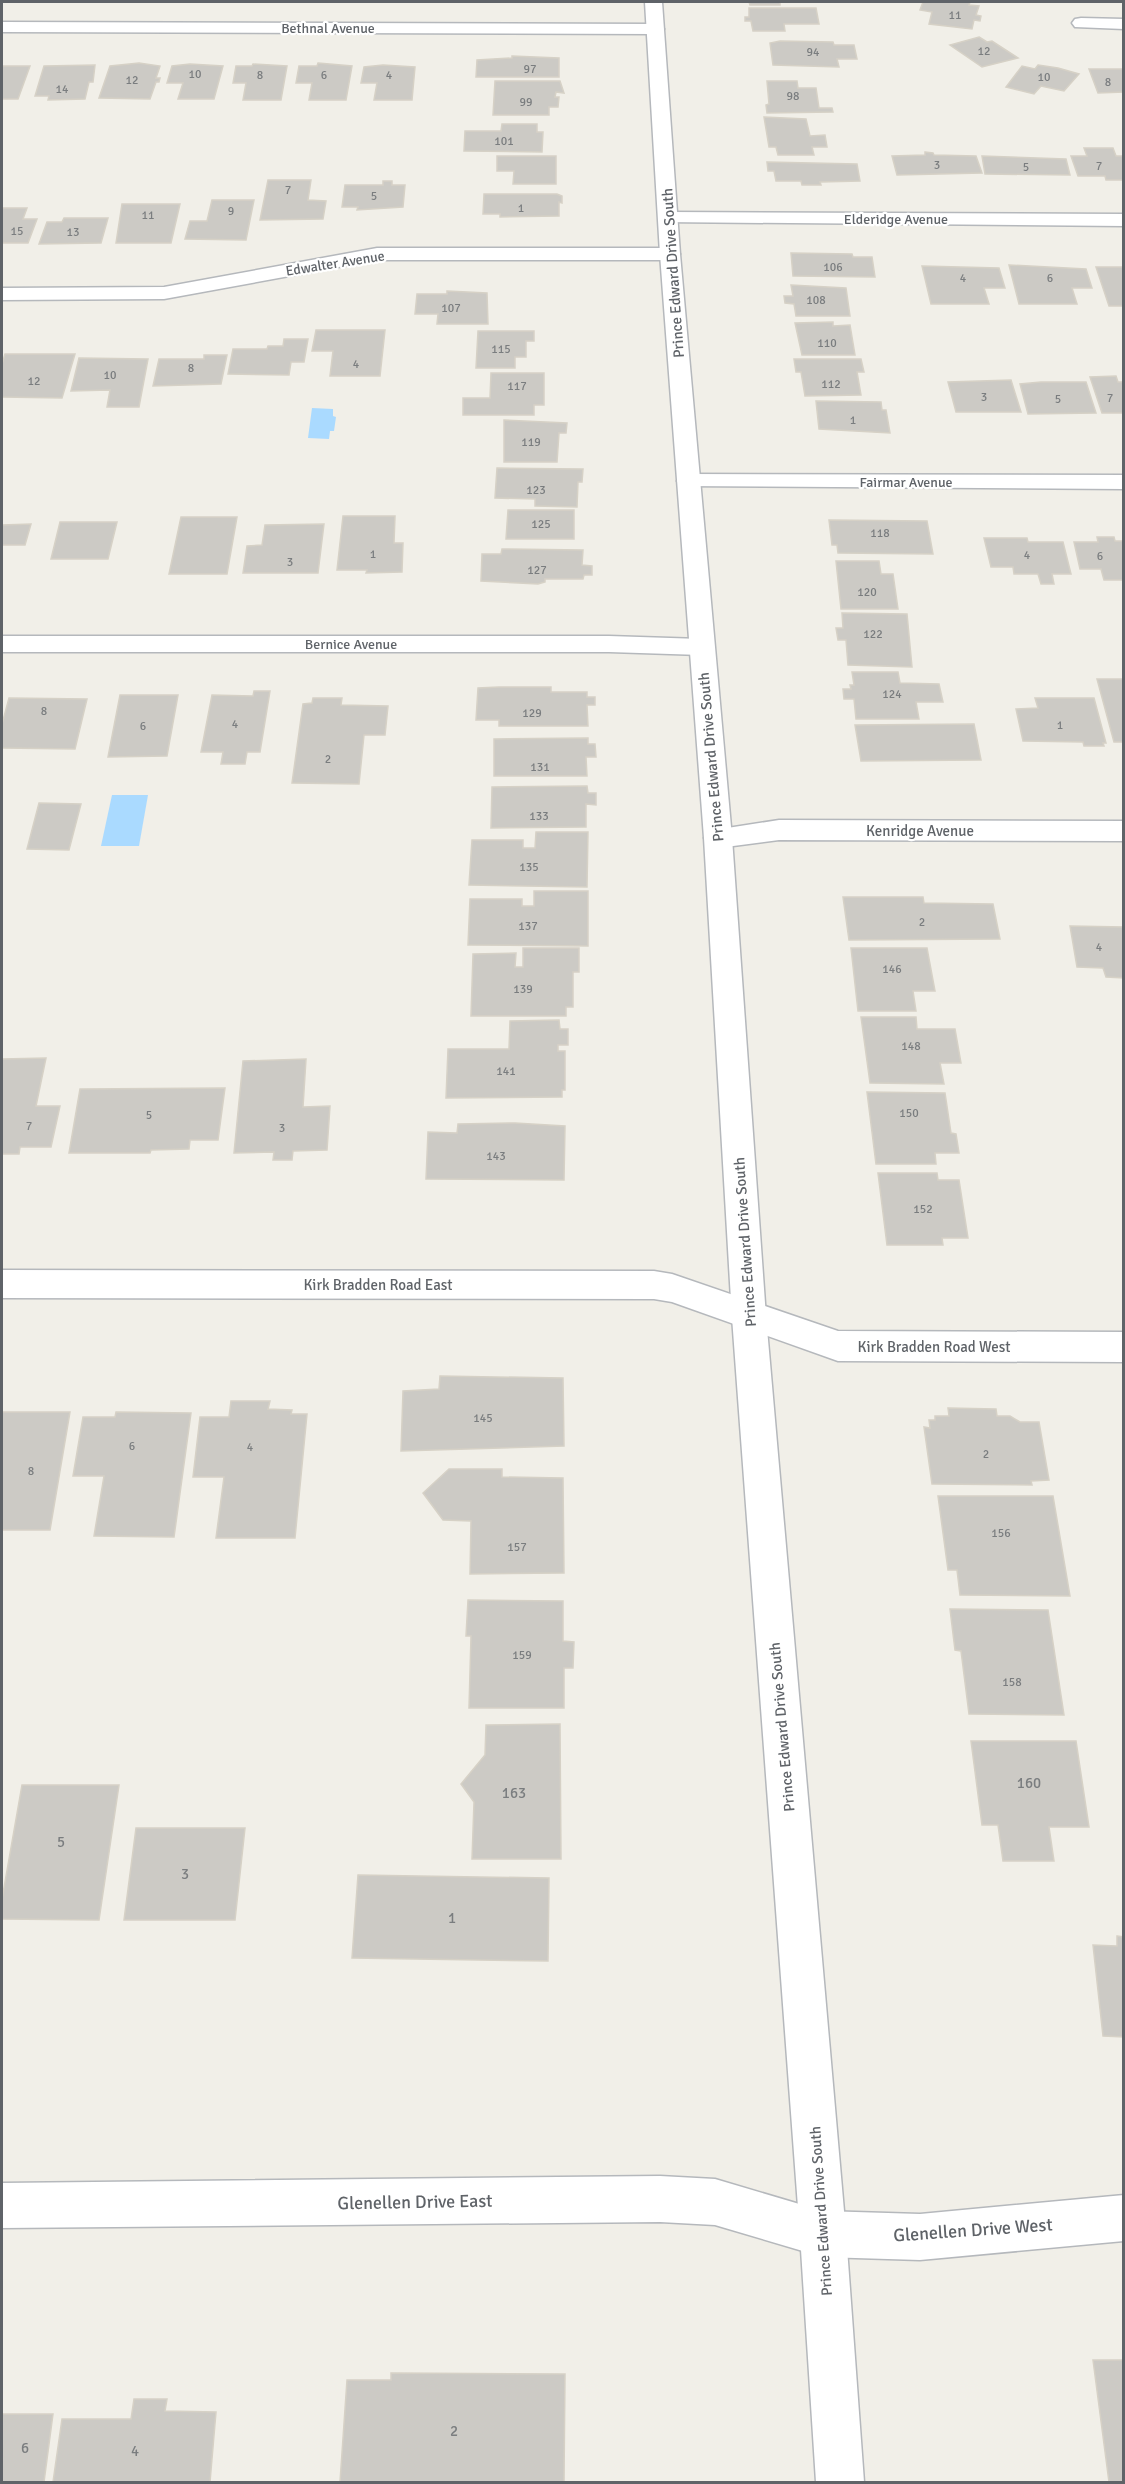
<svg xmlns="http://www.w3.org/2000/svg" width="1125" height="2484" font-family="Signika,sans-serif">
  <style>
    .water { fill: #aadaff }
    .building { fill: #cccac5; stroke: #d6d1c6; stroke-width: 1.5 }
    .lines { fill: none; stroke-linecap: round; stroke-linejoin: round }
    .minor-casing { stroke: #b5b8bc; stroke-width: 3 }
    .tertiary-casing { stroke: #b5b8bc; stroke-width: 3 }
    .minor { fill: #fff; fill-rule: evenodd }
    .tertiary { fill: #fff; fill-rule: evenodd }
    .labels { text-anchor: middle; stroke-width: 4.5; stroke-linejoin: round; paint-order: stroke }
    .number-label { font-size: 12px; fill: #7a7d7f }
    .far-street-label { font-size: 14px; fill: #5f6368; stroke: #fff }
    .street-label { font-size: 15px; fill: #5f6368; stroke: #fff }
    .near-number-label { font-size: 15px; fill: #7a7d7f }
    .near-street-label { font-size: 18px; fill: #5f6368; stroke: #fff }
  </style>
  <rect width="100%" height="100%" fill="#f1efe8"/>
  <g class="water">
    <polygon points="312,408 333,409 333,416 336,417 334,431 330,431 329,439 308,438"/>
    <polygon points="112,795 148,795 139,846 101,846"/>
  </g>
  <g class="building">
    <polygon points="749,2 780,2 780,5 750,5"/>
    <polygon points="923,2 970,2 969,5 979,6 976,15 981,16 980,21 974,20 972,29 929,24 932,12 920,10"/>
    <polygon points="749,8 816,8 819,24 784,24 785,31 753,31 751,21 745,21 745,17 749,17"/>
    <polygon points="979,37 987,42 992,41 1018,58 982,67 950,45"/>
    <polygon points="780,41 833,42 834,45 854,45 857,59 837,59 839,67 773,65 770,43"/>
    <polygon points="512,56 559,58 559,77 476,77 477,60 512,58"/>
    <polygon points="139,63 160,66 156,78 160,78 159,82 156,82 150,99 99,98 110,66"/>
    <polygon points="318,63 352,66 346,100 309,100 312,83 296,83 299,66 317,66"/>
    <polygon points="190,64 223,66 214,99 178,99 183,83 167,83 172,66"/>
    <polygon points="253,64 287,66 281,100 243,100 246,83 233,83 236,66 252,66"/>
    <polygon points="95,65 93,82 89,82 85,99 48,100 49,96 35,96 44,66"/>
    <polygon points="383,65 415,67 412,100 374,100 377,83 361,83 364,67"/>
    <polygon points="1038,65 1058,68 1079,74 1064,91 1041,86 1034,94 1006,87 1022,66 1035,69"/>
    <polygon points="2,66 30,66 18,99 2,99"/>
    <polygon points="1089,69 1124,69 1124,92 1098,93"/>
    <polygon points="495,81 560,81 564,93 556,92 555,97 559,97 558,107 549,107 549,115 493,115"/>
    <polygon points="767,81 797,81 798,88 816,88 819,108 832,108 833,112 767,113 766,105 769,104"/>
    <polygon points="764,117 806,119 810,136 825,135 827,147 812,147 814,155 778,155 776,147 769,147"/>
    <polygon points="502,124 537,124 537,132 543,132 542,152 464,151 465,131 501,131"/>
    <polygon points="1084,148 1113,148 1116,156 1124,156 1124,180 1106,180 1105,176 1078,176 1071,156 1087,156"/>
    <polygon points="925,152 933,153 934,155 976,156 982,173 897,175 892,156 925,155"/>
    <polygon points="497,156 556,156 556,184 513,184 514,171 497,171"/>
    <polygon points="982,156 1066,159 1070,175 985,174"/>
    <polygon points="767,162 857,164 860,181 820,182 821,185 802,185 801,181 776,181 774,171 768,171"/>
    <polygon points="268,180 311,180 308,200 326,201 323,219 260,220"/>
    <polygon points="383,181 392,181 392,185 405,185 403,207 357,210 358,207 342,207 345,185 383,185"/>
    <polygon points="484,194 557,194 562,196 562,203 559,202 559,216 500,217 500,214 483,214"/>
    <polygon points="212,200 254,200 246,240 185,239 190,221 207,221"/>
    <polygon points="122,204 180,204 171,243 116,243"/>
    <polygon points="2,208 27,208 23,219 37,219 28,243 2,243"/>
    <polygon points="64,218 108,218 101,243 39,244 47,222 62,222"/>
    <polygon points="791,253 852,254 853,257 872,257 875,277 793,276"/>
    <polygon points="1009,265 1086,269 1092,288 1072,288 1077,304 1019,304"/>
    <polygon points="922,266 999,268 1005,288 984,288 989,304 931,304"/>
    <polygon points="1096,267 1123,267 1124,306 1109,306"/>
    <polygon points="791,285 846,288 850,316 796,316 794,304 785,303 784,296 793,296"/>
    <polygon points="447,291 487,293 488,324 437,324 438,314 415,314 417,294 447,294"/>
    <polygon points="833,322 833,326 850,325 855,355 802,355 795,323"/>
    <polygon points="316,330 385,330 380,376 330,376 333,351 312,351"/>
    <polygon points="478,331 534,331 534,341 526,341 526,357 515,357 515,368 476,368"/>
    <polygon points="284,339 308,339 304,362 291,362 289,375 228,374 233,349 267,349 268,346 283,346"/>
    <polygon points="5,354 75,354 62,398 2,397 2,364"/>
    <polygon points="204,355 227,355 221,384 153,386 159,359 204,359"/>
    <polygon points="79,358 148,359 139,407 107,407 110,390 71,391"/>
    <polygon points="794,359 861,359 864,372 857,372 861,395 805,396 801,372 796,372"/>
    <polygon points="491,373 544,373 544,405 534,405 534,415 463,415 463,398 490,398"/>
    <polygon points="1116,376 1118,382 1124,382 1124,413 1102,413 1090,377"/>
    <polygon points="1011,380 1021,412 956,412 948,382"/>
    <polygon points="1041,382 1086,382 1096,413 1028,414 1020,384"/>
    <polygon points="816,401 881,402 882,410 886,410 890,433 819,429"/>
    <polygon points="504,420 567,423 566,433 559,433 557,462 504,462"/>
    <polygon points="497,468 583,469 582,482 578,482 577,507 535,506 535,499 495,498"/>
    <polygon points="508,510 574,510 574,539 506,539"/>
    <polygon points="343,516 395,516 394,543 403,543 402,572 366,573 367,570 337,570"/>
    <polygon points="181,517 237,517 227,574 169,574"/>
    <polygon points="829,520 927,521 933,554 838,553 837,545 832,545"/>
    <polygon points="60,522 117,522 108,559 51,559"/>
    <polygon points="31,524 25,545 2,545 2,525"/>
    <polygon points="324,524 318,573 243,573 247,546 262,545 265,525"/>
    <polygon points="1097,537 1114,537 1115,541 1124,541 1124,580 1104,580 1101,569 1080,569 1074,542 1098,542"/>
    <polygon points="984,538 1027,538 1028,542 1063,542 1071,574 1052,574 1054,584 1041,584 1038,574 1014,574 1013,567 991,567"/>
    <polygon points="502,549 583,550 582,565 592,566 592,575 584,575 583,579 545,579 545,582 538,584 481,581 482,554 501,554"/>
    <polygon points="836,561 879,561 881,574 893,574 898,609 841,609"/>
    <polygon points="842,613 907,614 912,667 848,665 846,640 838,640 836,628 843,628"/>
    <polygon points="852,672 898,672 900,683 939,684 943,702 916,702 919,719 856,719 854,699 844,699 843,689 851,689 850,685 854,685"/>
    <polygon points="1097,679 1124,679 1124,742 1114,742"/>
    <polygon points="499,687 551,687 551,692 587,692 587,697 595,697 595,705 587,705 588,726 499,726 499,720 476,720 478,688"/>
    <polygon points="254,691 270,691 260,752 247,752 245,764 221,764 223,752 201,752 212,695 253,696"/>
    <polygon points="120,695 178,695 167,756 108,757"/>
    <polygon points="9,698 87,699 75,749 2,748 2,724"/>
    <polygon points="313,698 342,698 341,705 388,706 385,735 364,735 359,784 292,783 303,704 312,703"/>
    <polygon points="1035,698 1094,698 1106,743 1103,743 1104,746 1084,746 1083,742 1023,741 1016,709 1038,708"/>
    <polygon points="974,724 981,760 861,761 855,725"/>
    <polygon points="588,738 588,744 595,744 596,757 586,757 587,776 494,776 494,739"/>
    <polygon points="587,786 588,793 596,793 596,805 586,804 586,827 491,828 492,787"/>
    <polygon points="39,803 81,804 69,850 27,849"/>
    <polygon points="536,832 588,832 587,887 469,885 472,840 523,840 523,848 535,848"/>
    <polygon points="534,891 588,891 588,946 468,945 470,899 522,899 522,906 534,906"/>
    <polygon points="843,897 923,897 924,903 993,904 1000,939 849,940"/>
    <polygon points="1070,926 1124,927 1124,978 1106,977 1103,968 1077,967"/>
    <polygon points="523,948 579,948 579,972 573,972 573,1007 566,1007 566,1016 471,1016 473,954 516,953 515,967 523,967"/>
    <polygon points="851,948 927,948 935,991 913,991 916,1011 858,1011"/>
    <polygon points="861,1017 916,1017 917,1029 955,1029 961,1063 940,1063 944,1084 870,1083"/>
    <polygon points="559,1020 560,1029 568,1029 568,1045 558,1045 558,1051 565,1051 565,1090 562,1090 562,1097 446,1098 448,1049 509,1049 510,1021"/>
    <polygon points="46,1058 36,1106 60,1106 51,1147 20,1147 19,1154 2,1154 2,1059"/>
    <polygon points="306,1059 303,1107 330,1106 327,1150 293,1151 292,1160 273,1160 274,1152 234,1153 243,1061"/>
    <polygon points="225,1088 218,1140 190,1140 189,1149 151,1150 150,1153 69,1153 80,1089"/>
    <polygon points="867,1092 945,1093 951,1133 956,1134 959,1153 935,1153 936,1164 876,1164"/>
    <polygon points="515,1123 565,1126 564,1180 426,1179 428,1132 457,1133 458,1124"/>
    <polygon points="878,1173 937,1173 938,1180 959,1180 968,1238 942,1238 943,1245 887,1245"/>
    <polygon points="440,1376 563,1378 564,1446 401,1451 403,1391 439,1389"/>
    <polygon points="231,1401 270,1401 268,1409 292,1410 291,1414 307,1414 295,1538 216,1538 224,1477 193,1477 200,1417 229,1417"/>
    <polygon points="948,1408 996,1409 997,1416 1010,1416 1020,1422 1039,1422 1049,1480 1031,1481 1032,1485 932,1484 924,1427 930,1428 929,1420 935,1420 935,1416 949,1416"/>
    <polygon points="2,1412 70,1412 50,1530 2,1530"/>
    <polygon points="116,1412 191,1413 174,1537 94,1536 104,1476 73,1476 83,1417 115,1417"/>
    <polygon points="449,1469 502,1469 502,1477 563,1478 564,1573 470,1574 471,1521 443,1520 423,1493"/>
    <polygon points="938,1496 1053,1496 1070,1596 960,1595 957,1570 948,1570"/>
    <polygon points="468,1600 563,1601 563,1641 574,1642 573,1668 564,1668 564,1708 469,1708 471,1636 466,1636"/>
    <polygon points="950,1609 1048,1610 1064,1715 969,1714 961,1651 955,1650"/>
    <polygon points="560,1724 561,1859 472,1859 474,1802 461,1784 485,1755 486,1725"/>
    <polygon points="971,1741 1076,1741 1089,1827 1049,1827 1054,1861 1003,1861 998,1825 982,1825"/>
    <polygon points="22,1785 119,1785 99,1920 2,1919 2,1899"/>
    <polygon points="136,1828 245,1828 235,1920 124,1920"/>
    <polygon points="358,1875 549,1878 548,1961 352,1958"/>
    <polygon points="1117,1936 1124,1937 1124,2037 1103,2036 1093,1945 1117,1946"/>
    <polygon points="1093,2360 1124,2360 1124,2482 1109,2482"/>
    <polygon points="391,2373 565,2374 564,2482 340,2482 347,2380 391,2380"/>
    <polygon points="134,2399 167,2399 165,2411 216,2412 210,2482 53,2482 62,2419 131,2419"/>
    <polygon points="2,2414 53,2414 44,2482 2,2482"/>
  </g>
  <g class="lines">
    <defs>
      <g id="minor">
        <polygon points="1081,18 1124,19 1124,29 1075,27 1072,23 1075,19"/>
        <polygon points="2,22 655,24 664,29 655,34 2,32"/>
        <polygon points="669,212 1124,214 1124,226 662,222 659,218 662,214"/>
        <polygon points="377,248 670,248 677,250 680,254 677,258 670,260 377,260 164,299 2,300 2,288 164,287"/>
        <polygon points="689,474 1124,475 1124,489 681,486 677,481 681,476"/>
        <polygon points="2,636 609,636 701,639 710,641 714,647 710,653 701,655 609,652 2,652"/>
        <polygon points="779,820 1124,821 1124,841 779,840 718,848 708,845 704,838 708,831"/>
        <polygon points="2,1270 654,1271 672,1274 838,1331 1124,1332 1124,1362 838,1361 672,1302 654,1299 2,1298"/>
        <polygon points="660,2176 715,2179 823,2211 920,2214 1124,2195 1124,2241 920,2260 823,2257 715,2225 660,2222 2,2228 2,2183"/>
      </g>
      <polygon id="tertiary" points="645,2 662,2 680,254 732,838 766,1317 846,2234 864,2482 816,2482 800,2234 732,1317 704,838 660,254"/>
    </defs>
    <use href="#minor" class="minor-casing"/>
    <use href="#tertiary" class="tertiary-casing"/>
    <use href="#minor" class="minor"/>
    <use href="#tertiary" class="tertiary"/>
  </g>
  <g class="labels">
    <g class="number-label">
      <text x="955" y="19">11</text>
      <text x="984" y="55">12</text>
      <text x="813" y="56">94</text>
      <text x="530" y="73">97</text>
      <text x="195" y="78">10</text>
      <text x="260" y="79">8</text>
      <text x="324" y="79">6</text>
      <text x="389" y="79">4</text>
      <text x="1044" y="81">10</text>
      <text x="132" y="84">12</text>
      <text x="1108" y="86">8</text>
      <text x="62" y="93">14</text>
      <text x="793" y="100">98</text>
      <text x="526" y="106">99</text>
      <text x="504" y="145">101</text>
      <text x="937" y="169">3</text>
      <text x="1099" y="170">7</text>
      <text x="1026" y="171">5</text>
      <text x="288" y="194">7</text>
      <text x="374" y="200">5</text>
      <text x="521" y="212">1</text>
      <text x="231" y="215">9</text>
      <text x="148" y="219">11</text>
      <text x="17" y="235">15</text>
      <text x="73" y="236">13</text>
      <text x="833" y="271">106</text>
      <text x="963" y="282">4</text>
      <text x="1050" y="282">6</text>
      <text x="816" y="304">108</text>
      <text x="451" y="312">107</text>
      <text x="827" y="347">110</text>
      <text x="501" y="353">115</text>
      <text x="356" y="368">4</text>
      <text x="191" y="372">8</text>
      <text x="110" y="379">10</text>
      <text x="34" y="385">12</text>
      <text x="831" y="388">112</text>
      <text x="517" y="390">117</text>
      <text x="984" y="401">3</text>
      <text x="1110" y="402">7</text>
      <text x="1058" y="403">5</text>
      <text x="853" y="424">1</text>
      <text x="531" y="446">119</text>
      <text x="536" y="494">123</text>
      <text x="541" y="528">125</text>
      <text x="880" y="537">118</text>
      <text x="373" y="558">1</text>
      <text x="1027" y="559">4</text>
      <text x="1100" y="560">6</text>
      <text x="290" y="566">3</text>
      <text x="537" y="574">127</text>
      <text x="867" y="596">120</text>
      <text x="873" y="638">122</text>
      <text x="892" y="698">124</text>
      <text x="44" y="715">8</text>
      <text x="532" y="717">129</text>
      <text x="235" y="728">4</text>
      <text x="1060" y="729">1</text>
      <text x="143" y="730">6</text>
      <text x="328" y="763">2</text>
      <text x="540" y="771">131</text>
      <text x="539" y="820">133</text>
      <text x="529" y="871">135</text>
      <text x="922" y="926">2</text>
      <text x="528" y="930">137</text>
      <text x="1099" y="951">4</text>
      <text x="892" y="973">146</text>
      <text x="523" y="993">139</text>
      <text x="911" y="1050">148</text>
      <text x="506" y="1075">141</text>
      <text x="909" y="1117">150</text>
      <text x="149" y="1119">5</text>
      <text x="29" y="1130">7</text>
      <text x="282" y="1132">3</text>
      <text x="496" y="1160">143</text>
      <text x="923" y="1213">152</text>
      <text x="483" y="1422">145</text>
      <text x="132" y="1450">6</text>
      <text x="250" y="1451">4</text>
      <text x="986" y="1458">2</text>
      <text x="31" y="1475">8</text>
      <text x="1001" y="1537">156</text>
      <text x="517" y="1551">157</text>
      <text x="522" y="1659">159</text>
      <text x="1012" y="1686">158</text>
    </g>
    <g class="far-street-label">
      <text x="328" y="33">Bethnal Avenue</text>
      <text x="896" y="224">Elderidge Avenue</text>
      <text transform="translate(335 263) rotate(-9)" y="5">Edwalter Avenue</text>
      <text x="906" y="487">Fairmar Avenue</text>
      <text x="351" y="649">Bernice Avenue</text>
    </g>
    <g class="street-label">
      <text transform="translate(673 273) rotate(-94)" y="5">Prince Edward Drive South</text>
      <text transform="translate(711 757) rotate(-95)" y="5">Prince Edward Drive South</text>
      <text x="920" y="836">Kenridge Avenue</text>
      <text transform="translate(745 1242) rotate(-94)" y="5">Prince Edward Drive South</text>
      <text x="378" y="1290">Kirk Bradden Road East</text>
      <text x="934" y="1352">Kirk Bradden Road West</text>
      <text transform="translate(782 1727) rotate(-95)" y="5">Prince Edward Drive South</text>
      <text transform="translate(821 2211) rotate(-94)" y="5">Prince Edward Drive South</text>
    </g>
    <g class="near-number-label">
      <text x="1029" y="1788">160</text>
      <text x="514" y="1798">163</text>
      <text x="61" y="1847">5</text>
      <text x="185" y="1879">3</text>
      <text x="452" y="1923">1</text>
      <text x="454" y="2436">2</text>
      <text x="25" y="2453">6</text>
      <text x="135" y="2456">4</text>
    </g>
    <g class="near-street-label">
      <text transform="translate(415 2202) rotate(-1)" y="6">Glenellen Drive East</text>
      <text transform="translate(973 2230) rotate(-4)" y="6">Glenellen Drive West</text>
    </g>
  </g>
  <rect width="1125" height="2484" fill="none" stroke="#5f6368" stroke-width="6"/>
</svg>
